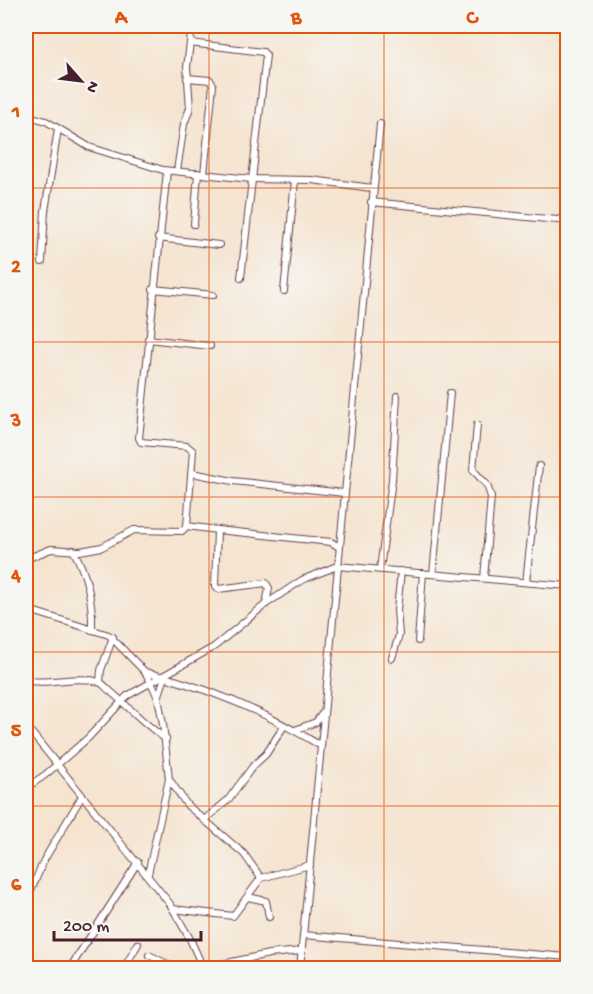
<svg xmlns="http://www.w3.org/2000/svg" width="593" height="994" font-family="'Gochi Hand',sans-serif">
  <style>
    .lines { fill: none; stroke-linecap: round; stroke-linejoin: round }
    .minor-casing { stroke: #643d44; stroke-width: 8 }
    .minor { stroke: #fff; stroke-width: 6 }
    .grid { fill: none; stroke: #e0560e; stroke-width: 1.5; stroke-opacity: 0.55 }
    .neatline { fill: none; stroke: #e0560e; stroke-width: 2 }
    .grid-label { font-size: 20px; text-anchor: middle; font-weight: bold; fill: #e0560e }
  </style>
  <rect width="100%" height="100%" fill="#f6f6f2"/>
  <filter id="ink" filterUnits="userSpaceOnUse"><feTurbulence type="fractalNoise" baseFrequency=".0167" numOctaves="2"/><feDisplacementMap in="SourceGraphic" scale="12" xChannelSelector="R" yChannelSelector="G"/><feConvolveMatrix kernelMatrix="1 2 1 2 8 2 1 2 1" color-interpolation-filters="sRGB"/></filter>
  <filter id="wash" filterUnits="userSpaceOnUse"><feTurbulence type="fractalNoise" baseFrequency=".008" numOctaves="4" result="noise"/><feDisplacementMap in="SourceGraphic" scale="24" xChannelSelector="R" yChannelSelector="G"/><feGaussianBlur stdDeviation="1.35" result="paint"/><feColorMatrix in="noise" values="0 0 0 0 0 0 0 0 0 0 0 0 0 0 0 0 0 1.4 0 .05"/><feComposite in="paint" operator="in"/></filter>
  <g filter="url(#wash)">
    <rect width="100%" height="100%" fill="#f5e4d0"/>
  </g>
  <g filter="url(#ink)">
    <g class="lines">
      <defs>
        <g id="minor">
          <polyline points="190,43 263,52 266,55 241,278"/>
          <polyline points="187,78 210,80 213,85 204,174"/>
          <polyline points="26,115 46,121 89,147 163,170 251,179 312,180 372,188"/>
          <polyline points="167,171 139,438 141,442 187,446 193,451 187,526"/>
          <polyline points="177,171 184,124 190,108 187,67 192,26"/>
          <polyline points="371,202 568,221"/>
          <polyline points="559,220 568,212"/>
          <polyline points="194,224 198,173"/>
          <polyline points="158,238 219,245"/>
          <polyline points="42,262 45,211 58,129"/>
          <polyline points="153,289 213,295"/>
          <polyline points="284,291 295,180"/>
          <polyline points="148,339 210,346"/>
          <polyline points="477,425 473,470 487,485 491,497 484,578"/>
          <polyline points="192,473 233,481 344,493"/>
          <polyline points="217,530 331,542 339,547"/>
          <path d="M73,550c15,26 20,51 19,80"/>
          <polyline points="26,559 51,549 80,551 102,547 134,530 182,531 187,526 217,530 215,586 218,589 266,583 269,588 266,604"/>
          <polyline points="380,569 392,480 397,396"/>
          <polyline points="433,574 450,393"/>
          <polyline points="526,582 539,466"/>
          <polyline points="26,609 109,635 145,672 151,682 158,698 163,724 169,779 148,874"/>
          <polyline points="418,641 423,573"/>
          <polyline points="392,658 399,635 397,610 401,571"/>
          <path d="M145,672c62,15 122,41 176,74"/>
          <path d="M26,680c20,6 51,-6 73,2 4,1 7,6 11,9 19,16 35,34 56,48"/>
          <polyline points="100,682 101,670 113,637"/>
          <polyline points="158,698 165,677"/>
          <polyline points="26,726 170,904 190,939 203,968"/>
          <polyline points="295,730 316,722 322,714"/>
          <polyline points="169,779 187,805 244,854 261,878"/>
          <polyline points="26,788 45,775 88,738 127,696 214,647 266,604 302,580 337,566 568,586"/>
          <polyline points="204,820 228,800 253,766 266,754 284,726"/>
          <polyline points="248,897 266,901 269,917"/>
          <polyline points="26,902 44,860 82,796"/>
          <polyline points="173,909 233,916 261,878 310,865"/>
          <polyline points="303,935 568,957"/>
          <polyline points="149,955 175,968"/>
          <polyline points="70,968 138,862"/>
          <polyline points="124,968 138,944"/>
          <polyline points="182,968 200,962"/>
          <polyline points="203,968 269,954 302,951"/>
          <polyline points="300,968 380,124"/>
        </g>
      </defs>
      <use href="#minor" class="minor-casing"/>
      <use href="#minor" class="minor"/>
    </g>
  </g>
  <path class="grid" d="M209,26v942M384,26v942M26,188h542M26,342h542M26,497h542M26,652h542M26,806h542"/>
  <rect width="593" height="994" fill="none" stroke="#f6f6f2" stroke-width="66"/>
  <g transform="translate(81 81) rotate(118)" stroke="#f6f6f2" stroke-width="4.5" paint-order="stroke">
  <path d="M0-4.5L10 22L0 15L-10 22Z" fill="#4a1f2b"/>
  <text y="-9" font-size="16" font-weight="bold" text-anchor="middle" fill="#4a1f2b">N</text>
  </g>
  <path d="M54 931v9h147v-9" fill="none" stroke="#4a1f2b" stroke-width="3"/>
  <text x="63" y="931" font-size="18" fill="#4a1f2b" stroke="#f6f6f2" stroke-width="4.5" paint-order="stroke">200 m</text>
  <rect x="33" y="33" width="527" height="928" class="neatline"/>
  <g class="grid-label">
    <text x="121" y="23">A</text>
    <text x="296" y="23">B</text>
    <text x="472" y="23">C</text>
    <text x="16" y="117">1</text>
    <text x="16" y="272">2</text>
    <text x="16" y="426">3</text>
    <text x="16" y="581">4</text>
    <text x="16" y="736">5</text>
    <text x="16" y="890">6</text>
  </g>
</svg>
